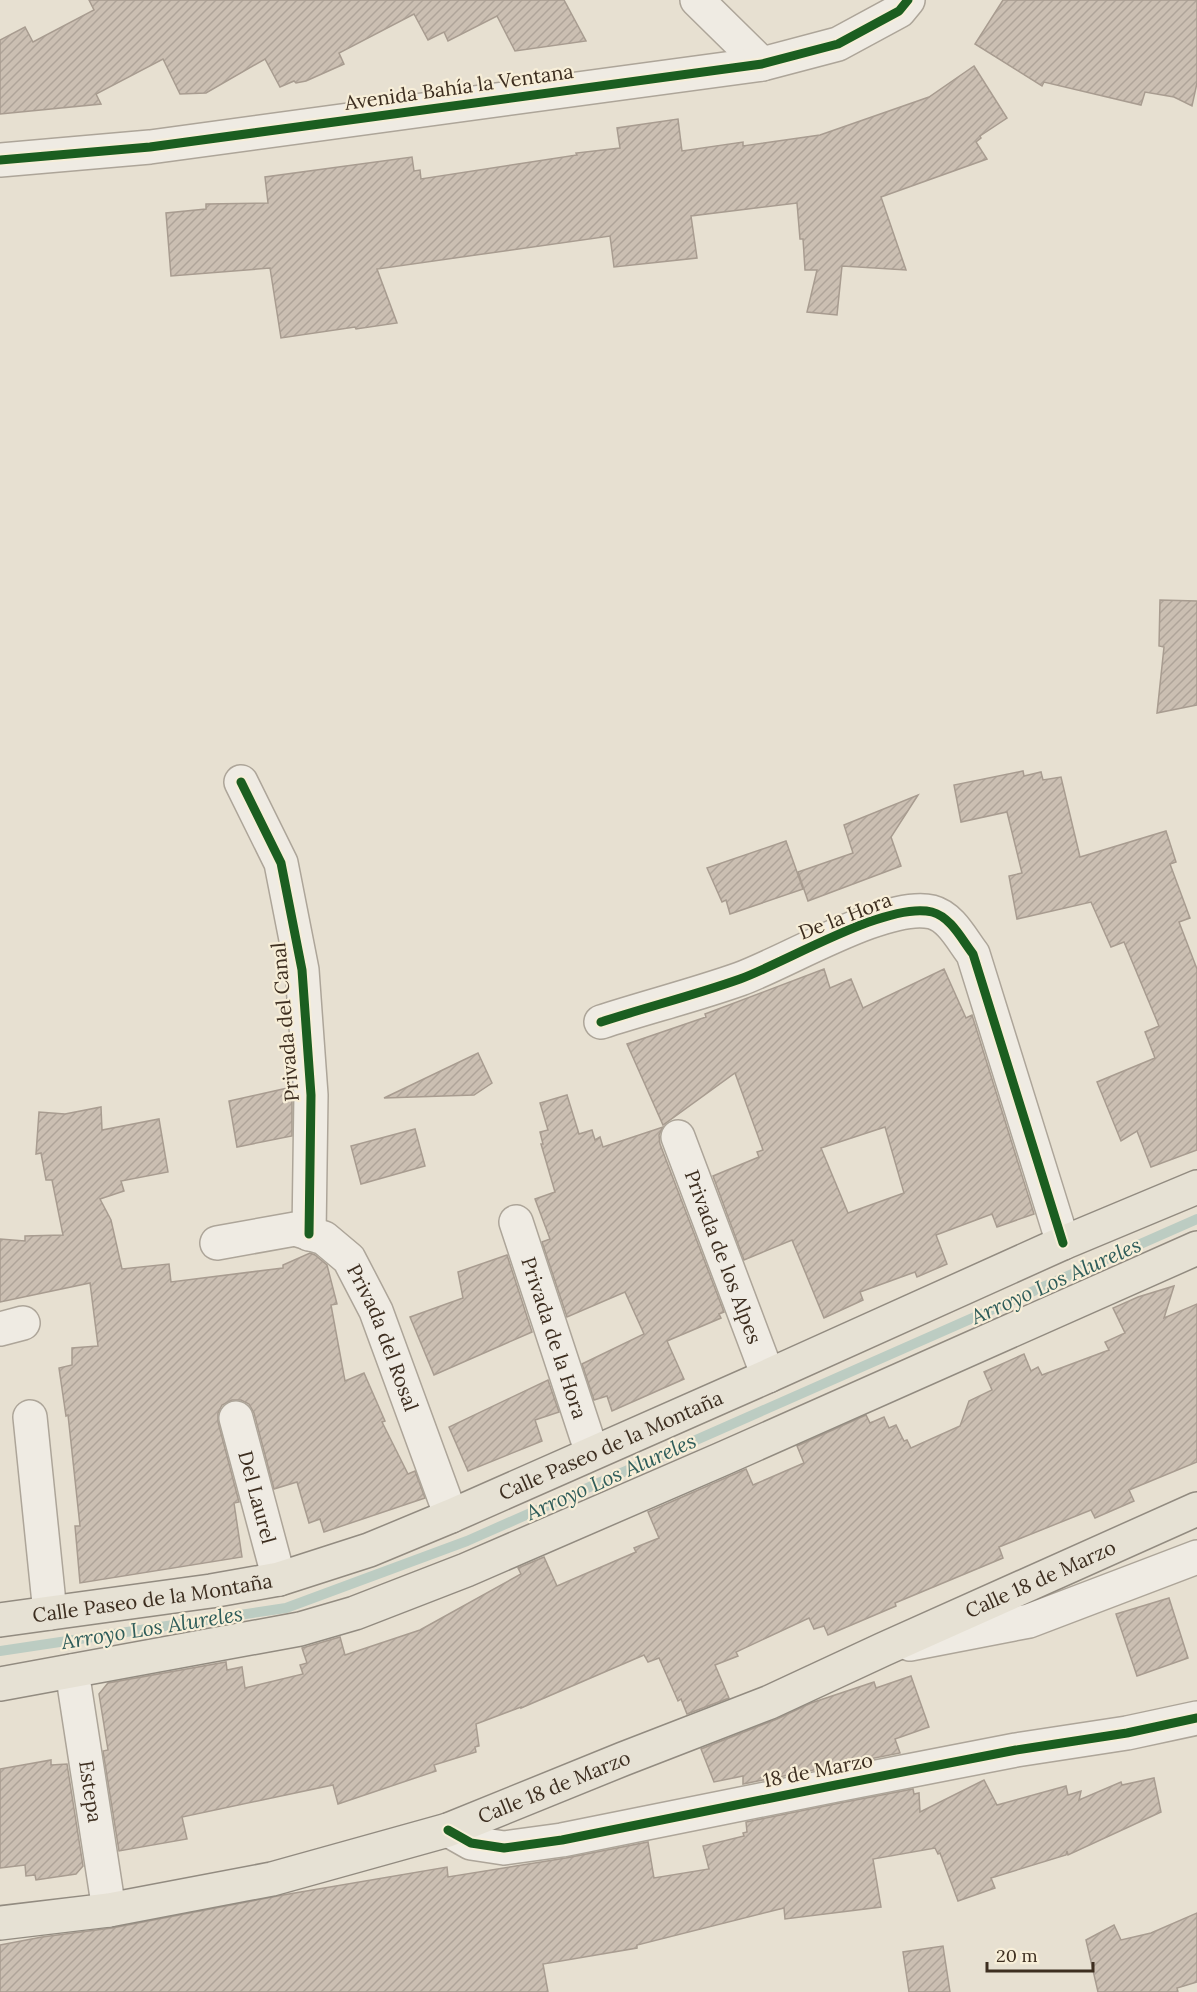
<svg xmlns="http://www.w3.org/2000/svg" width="1197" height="1992" font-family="Lora,serif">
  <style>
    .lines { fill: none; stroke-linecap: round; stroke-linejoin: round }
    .stream { stroke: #bcccc2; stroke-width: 10 }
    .building { fill: url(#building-hatch); stroke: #a89c90; stroke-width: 1.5; fill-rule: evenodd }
    .minor-casing { stroke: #ada599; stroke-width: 36 }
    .major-casing { stroke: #928b80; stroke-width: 36 }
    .minor { stroke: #efebe3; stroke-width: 33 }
    .major { stroke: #e6e1d4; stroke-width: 33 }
    .cycleway-casing { stroke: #f7eed8; stroke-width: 13 }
    .cycleway { stroke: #1b5e20; stroke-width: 9 }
    .labels { text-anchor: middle; stroke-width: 4.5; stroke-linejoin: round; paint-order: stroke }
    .street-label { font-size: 20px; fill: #3d2e20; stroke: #f7eed8 }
    .water-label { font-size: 21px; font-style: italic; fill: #2f5d5a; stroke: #f7eed8 }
  </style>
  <defs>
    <pattern id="building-hatch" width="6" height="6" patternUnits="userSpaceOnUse" patternTransform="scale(1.5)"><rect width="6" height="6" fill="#cbbfb2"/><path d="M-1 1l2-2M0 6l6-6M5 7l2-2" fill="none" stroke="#afa499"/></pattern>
  </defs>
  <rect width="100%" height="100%" fill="#e7e0d1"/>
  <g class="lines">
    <polyline class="stream" points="0,1651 286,1608 467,1541 1197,1219"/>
  </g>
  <g class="building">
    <polygon points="89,0 564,0 586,41 515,51 497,16 448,41 444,32 428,40 414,14 339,53 344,64 306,81 296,83 294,81 280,87 265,59 206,93 180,94 163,59 96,94 101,104 0,114 0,40 25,27 33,42 94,10"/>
    <polygon points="1003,0 1197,0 1197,83 1192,106 1174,97 1145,92 1141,105 1044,82 1042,86 975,44"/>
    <polygon points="974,66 1007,118 980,136 981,138 976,142 987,159 881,197 906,270 842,266 837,315 807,312 817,270 805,270 803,239 800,239 797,203 691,216 697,258 614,267 610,236 377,269 397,323 356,329 355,327 281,338 270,268 171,276 166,213 206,209 206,204 268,203 265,177 412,157 414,171 420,170 421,179 577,155 576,153 620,148 617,128 678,119 682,151 743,142 743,146 820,135 929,97"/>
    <polygon points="1160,600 1197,601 1197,705 1157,713 1164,647 1159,646"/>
    <polygon points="1023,771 1024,776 1041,772 1043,780 1061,777 1080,857 1166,831 1176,862 1170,864 1190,918 1179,922 1197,969 1197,1150 1151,1167 1137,1131 1121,1141 1097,1082 1155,1058 1145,1032 1159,1026 1124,942 1111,947 1091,902 1017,919 1009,876 1022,873 1007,812 961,822 954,785"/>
    <polygon points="918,795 891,837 901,866 808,901 798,872 853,853 844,825"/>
    <polygon points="786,841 803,889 730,914 726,900 722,902 707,868"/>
    <path d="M824,969l6,19 21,-9 12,29 81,-39 22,49 6,-3 62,199 -37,13 -5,-13 -56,21 11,29 -30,13 -2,-5 -55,20 3,8 -39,18 -32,-78 -48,20 -31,-84 46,-19 -2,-5 6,-2 -28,-77 -72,52 -36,-81 79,-27 -1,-3zM885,1127l19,66 -56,20 -27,-65z"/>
    <polygon points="478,1053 492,1083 474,1095 384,1098"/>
    <polygon points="292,1087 292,1136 237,1147 229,1101"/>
    <polygon points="567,1095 579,1134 592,1130 595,1140 600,1137 603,1147 663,1127 659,1135 660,1144 724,1312 719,1314 721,1318 667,1341 684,1379 612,1411 607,1396 594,1400 582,1364 644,1334 625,1292 567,1317 542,1242 550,1239 535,1199 555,1192 541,1144 543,1144 540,1132 548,1130 540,1103"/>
    <polygon points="101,1107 102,1130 159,1119 168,1172 121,1181 124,1191 100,1199 111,1220 122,1269 169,1264 171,1282 283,1268 283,1265 310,1253 315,1255 327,1265 337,1304 331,1305 345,1381 364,1373 385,1421 382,1422 408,1474 415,1471 425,1498 324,1532 320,1519 309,1523 297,1482 274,1489 254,1413 249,1404 241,1400 232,1400 222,1405 218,1413 218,1422 239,1502 234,1503 242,1557 80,1583 75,1526 80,1526 68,1415 66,1416 59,1368 72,1365 72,1348 98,1346 90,1283 0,1302 0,1239 25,1241 25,1236 63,1235 52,1180 46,1180 41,1153 36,1154 39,1112 65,1114"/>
    <polygon points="415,1129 425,1166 361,1184 351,1146"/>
    <polygon points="507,1255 532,1332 434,1375 410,1317 463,1298 458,1272"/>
    <polygon points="1174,1286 1164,1318 1197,1304 1197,1462 1129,1490 1134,1501 1095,1518 1091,1510 999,1547 1003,1558 895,1603 896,1606 828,1635 824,1626 814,1629 809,1618 736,1652 738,1656 715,1665 729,1698 687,1714 681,1699 678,1701 659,1658 648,1662 644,1655 521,1708 521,1707 476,1724 479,1746 475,1747 476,1752 434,1765 436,1771 338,1804 333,1785 182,1817 187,1839 119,1851 103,1751 108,1750 99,1694 108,1683 226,1662 227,1670 242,1667 245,1688 303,1674 300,1665 307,1663 302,1648 340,1637 345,1655 420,1630 521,1574 518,1568 544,1557 557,1586 636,1552 634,1548 659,1538 648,1512 746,1469 753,1485 804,1463 797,1446 866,1415 870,1423 884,1417 889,1428 896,1425 904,1441 907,1440 911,1448 960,1426 969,1401 992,1390 984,1372 1024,1354 1031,1371 1038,1367 1042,1375 1109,1350 1105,1342 1125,1333 1113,1308 1138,1297"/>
    <polygon points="548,1380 559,1412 535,1420 542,1441 468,1471 449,1427"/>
    <polygon points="1169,1598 1188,1658 1137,1676 1116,1614"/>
    <polygon points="911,1676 929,1727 895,1739 900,1753 743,1784 743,1776 714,1782 701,1749 777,1719 811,1703 874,1682 876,1688"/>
    <polygon points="51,1760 51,1765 67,1764 83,1866 76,1874 36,1880 35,1875 26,1876 25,1865 0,1868 0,1769"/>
    <polygon points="1154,1778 1161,1812 1068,1855 1067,1851 1066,1855 991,1878 995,1888 958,1901 940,1853 938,1854 935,1848 873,1859 881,1907 785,1919 784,1908 637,1945 637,1948 543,1964 548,1992 0,1992 0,1945 42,1937 112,1928 283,1895 447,1867 448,1877 566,1858 648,1842 654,1878 709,1869 703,1846 744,1836 743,1833 747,1832 746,1822 840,1803 913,1789 914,1794 919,1793 920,1812 984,1780 997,1805 1066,1786 1068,1795 1081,1791 1079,1800 1121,1782 1122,1785"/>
    <polygon points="1197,1913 1197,1982 1177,1988 1178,1992 1098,1992 1086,1940 1114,1925 1121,1940 1151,1933"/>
    <polygon points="943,1946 950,1992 909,1992 903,1952"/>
  </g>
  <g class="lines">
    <defs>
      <g id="minor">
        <polyline points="697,0 762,64"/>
        <polyline points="0,160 150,147 762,64 838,44 899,11 908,0"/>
        <polyline points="241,782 281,863 302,970 311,1095 309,1234"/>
        <path d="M601,1022c46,-15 94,-27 139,-43 47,-17 147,-78 192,-67 19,5 30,28 41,42l90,289"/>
        <path id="s1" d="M678,1137l90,239"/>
        <path id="s2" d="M516,1222l76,231"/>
        <path id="s3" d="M217,1243l78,-14 29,9 25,21 27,52 75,205"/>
        <polyline points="0,1329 23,1323"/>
        <polyline points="30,1417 50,1613"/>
        <path id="s4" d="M236,1418l43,161"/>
        <polyline points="910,1644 1029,1621 1197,1557"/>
        <path id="s5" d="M72,1671l37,239"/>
        <polyline points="448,1830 471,1843 504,1848 562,1840 836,1785 1016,1750 1127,1733 1197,1718"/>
      </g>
      <g id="major">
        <path id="s6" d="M0,1620l211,-29 68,-12 90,-29 82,-34 317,-140 295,-133 134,-56"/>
        <polyline points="0,1684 300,1629 355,1613 466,1570 722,1459 1197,1248"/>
        <path id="s7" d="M0,1923l109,-13 163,-31 176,-49 175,-71 147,-57 114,-53 313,-140"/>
      </g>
    </defs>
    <use href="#minor" class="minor-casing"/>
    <use href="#major" class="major-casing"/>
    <use href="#minor" class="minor"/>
    <use href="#major" class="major"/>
    <defs>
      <g id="cycleway">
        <polyline points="0,160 150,147 762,64 838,44 899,11 908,0"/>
        <polyline points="241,782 281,863 302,970 311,1095 309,1234"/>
        <path d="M601,1022c46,-15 94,-27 139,-43 47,-17 147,-78 192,-67 19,5 30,28 41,42l90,289"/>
        <polyline points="448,1830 471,1843 504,1848 562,1840 836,1785 1016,1750 1127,1733 1197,1718"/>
      </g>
    </defs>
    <use href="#cycleway" class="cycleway-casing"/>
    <use href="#cycleway" class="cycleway"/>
  </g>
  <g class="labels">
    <g class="street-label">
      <text transform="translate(459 87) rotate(-8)" y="7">Avenida Bahía la Ventana</text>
      <text transform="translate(845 916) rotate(-21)" y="7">De la Hora</text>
      <text transform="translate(285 1022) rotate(-95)" y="7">Privada del Canal</text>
      <text dy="7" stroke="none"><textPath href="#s1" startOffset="128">Privada de los Alpes</textPath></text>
      <text dy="7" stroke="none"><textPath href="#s2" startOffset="122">Privada de la Hora</textPath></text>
      <text dy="7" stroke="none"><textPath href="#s3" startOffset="228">Privada del Rosal</textPath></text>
      <text dy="7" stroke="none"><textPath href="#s6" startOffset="640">Calle Paseo de la Montaña</textPath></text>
      <text dy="7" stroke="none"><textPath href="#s4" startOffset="82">Del Laurel</textPath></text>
      <text dy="7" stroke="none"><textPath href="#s7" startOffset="1102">Calle 18 de Marzo</textPath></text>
      <text dy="7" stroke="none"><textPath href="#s6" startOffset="154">Calle Paseo de la Montaña</textPath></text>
      <text transform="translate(818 1770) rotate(-11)" y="7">18 de Marzo</text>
      <text dy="7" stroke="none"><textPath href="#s7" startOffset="573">Calle 18 de Marzo</textPath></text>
      <text dy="7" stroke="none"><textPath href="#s5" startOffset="122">Estepa</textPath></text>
    </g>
    <g class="water-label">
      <text transform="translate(1056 1281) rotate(-24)" y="7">Arroyo Los Alureles</text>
      <text transform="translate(611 1477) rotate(-24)" y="7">Arroyo Los Alureles</text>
      <text transform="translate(152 1628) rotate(-9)" y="7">Arroyo Los Alureles</text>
    </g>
  </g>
  <path d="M987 1962v9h106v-9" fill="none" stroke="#3d2e20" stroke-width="3"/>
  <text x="996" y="1962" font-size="18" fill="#3d2e20" stroke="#f7eed8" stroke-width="4.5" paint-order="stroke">20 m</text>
</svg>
